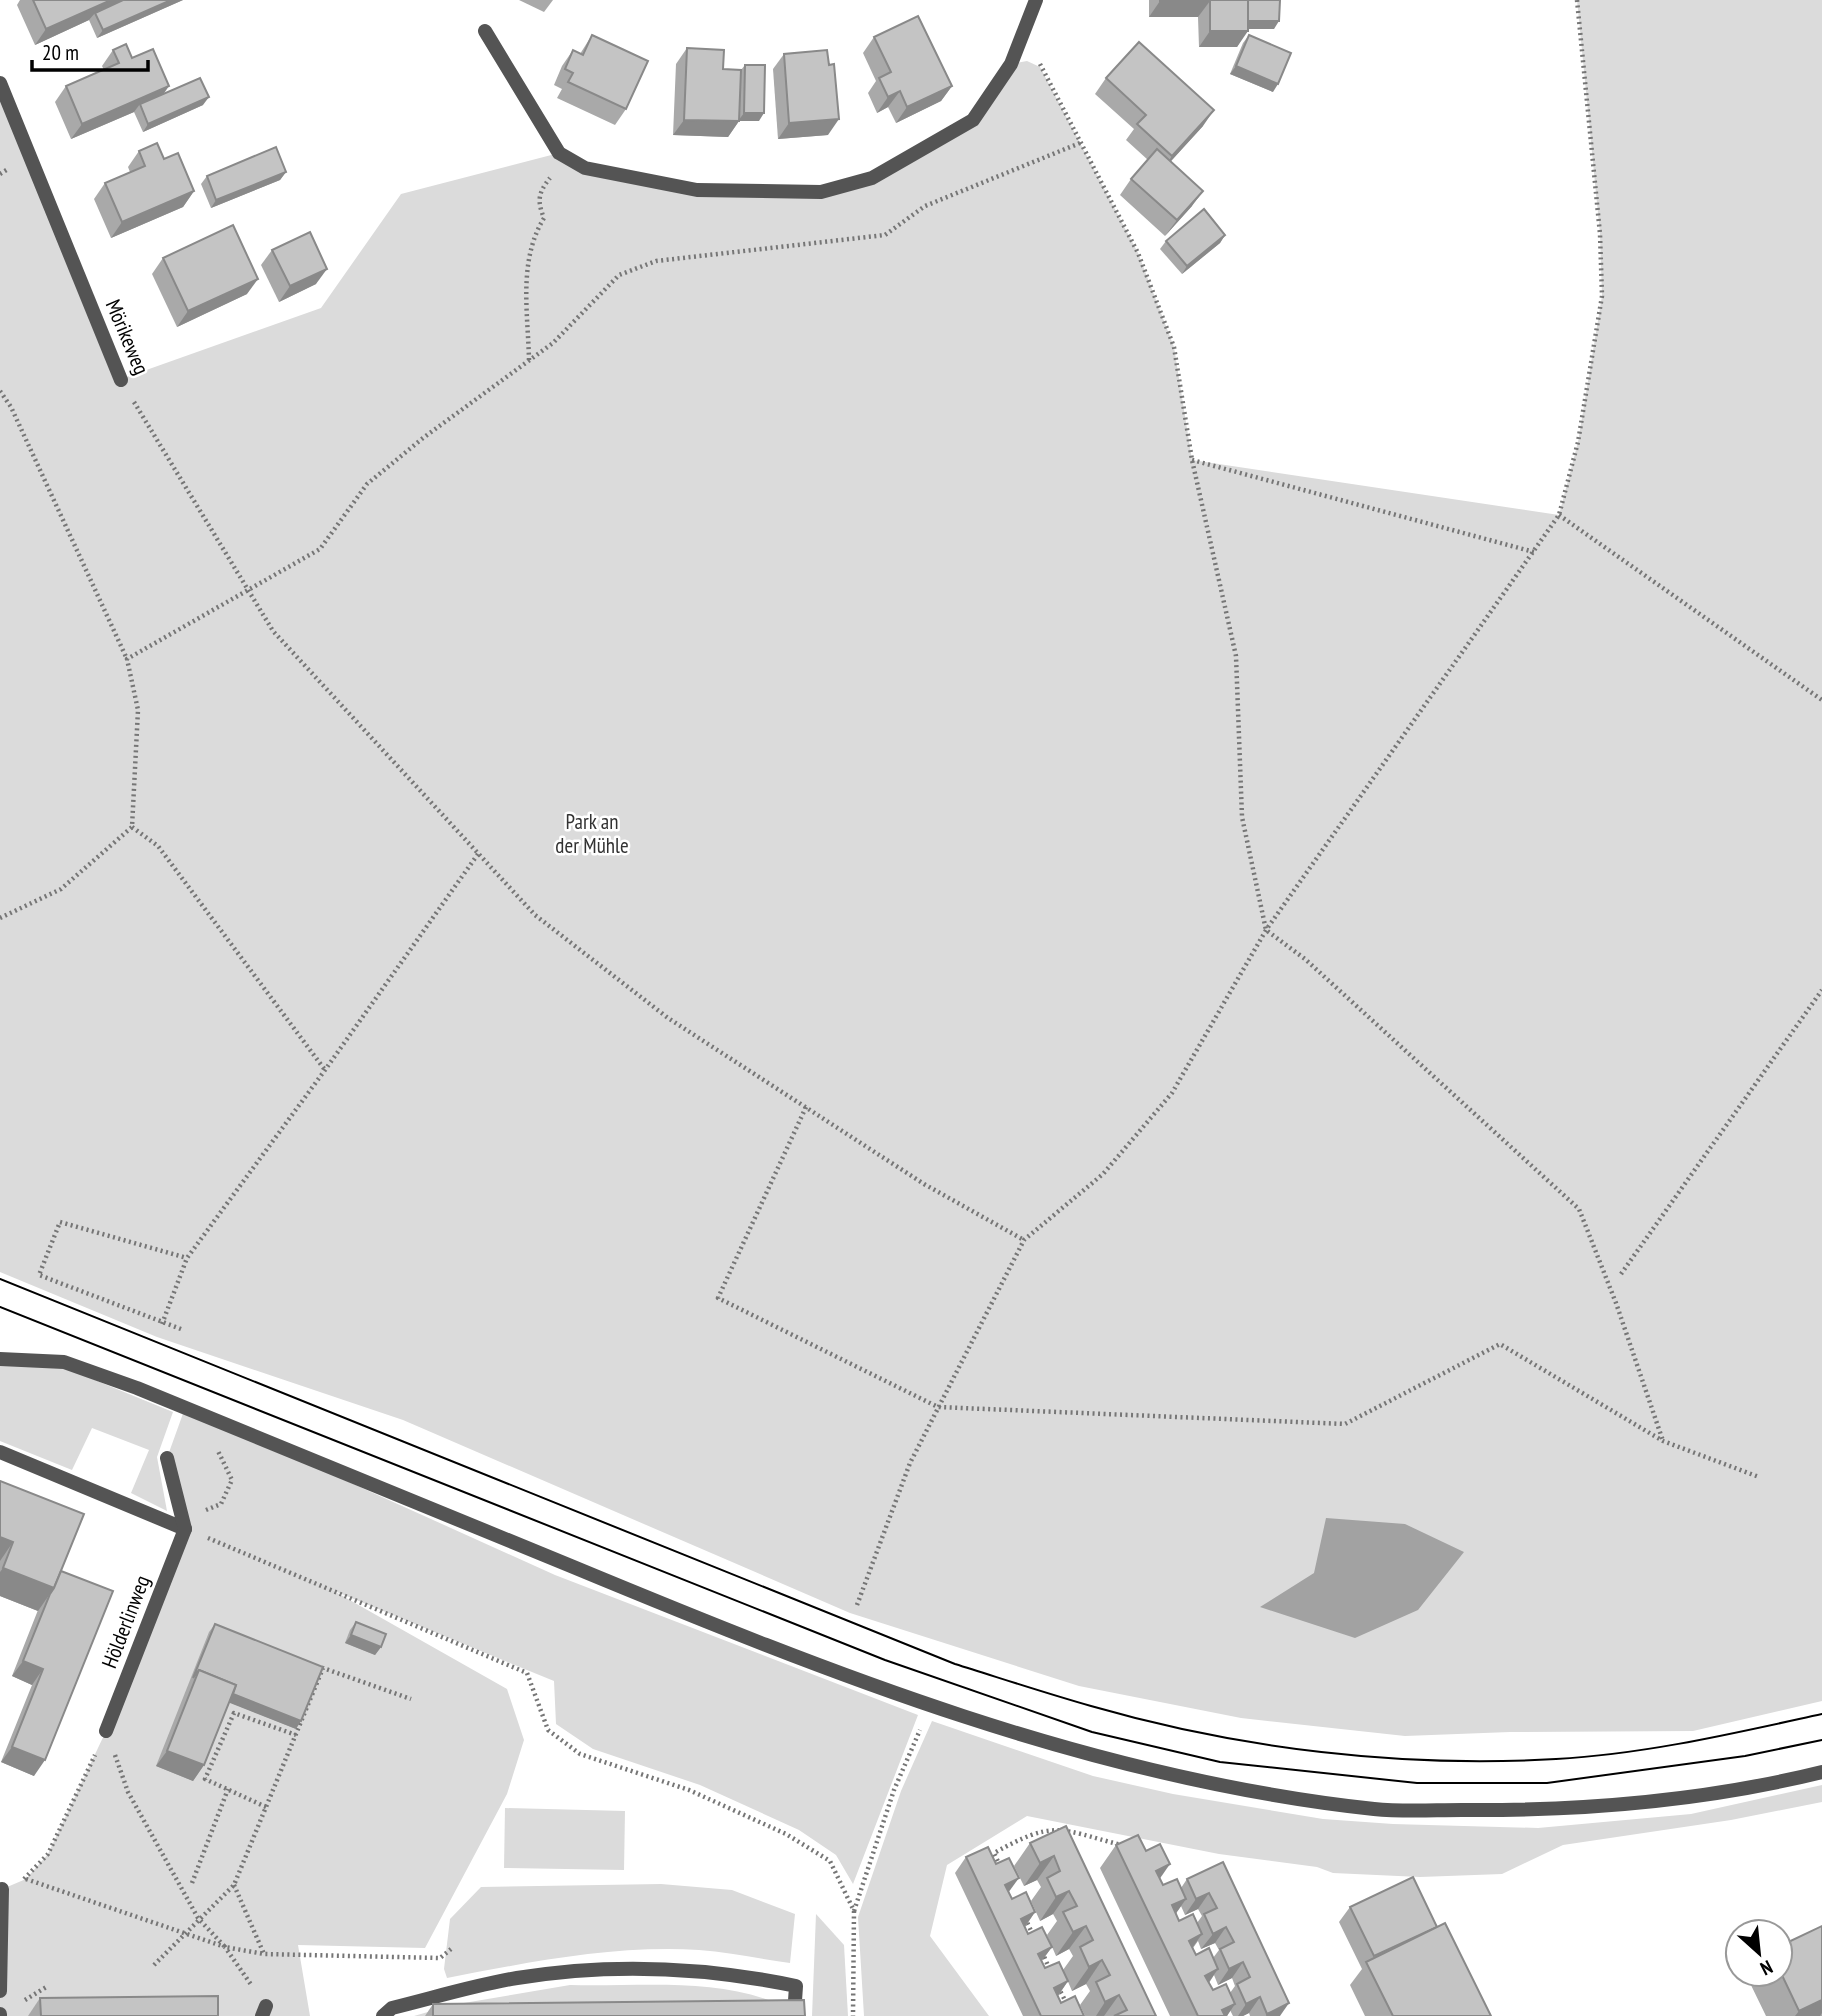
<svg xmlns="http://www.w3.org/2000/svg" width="1822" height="2016" font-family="'PT Sans Narrow',sans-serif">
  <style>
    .green { fill: #dbdbdb }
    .water { fill: #a2a2a2 }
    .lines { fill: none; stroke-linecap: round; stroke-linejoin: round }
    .path { stroke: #767676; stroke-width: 4.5; stroke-dasharray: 2 3.5; stroke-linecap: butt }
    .service { stroke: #545454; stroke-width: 14 }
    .minor { stroke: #545454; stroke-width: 14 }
    .tram { stroke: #000; stroke-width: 2 }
    .wall { fill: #a9a9a9; fill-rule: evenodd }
    .shaded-wall { fill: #898989 }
    .building { fill: #c4c4c4; stroke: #898989; stroke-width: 2 }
    .labels { text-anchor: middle; stroke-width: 5; stroke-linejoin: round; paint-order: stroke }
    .street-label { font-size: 21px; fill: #000; stroke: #fff }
    .park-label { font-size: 21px; fill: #323232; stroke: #fff }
  </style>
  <rect width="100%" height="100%" fill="#fff"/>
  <g class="green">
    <polygon points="1577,0 1822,0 1822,1701 1693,1731 1510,1732 1405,1736 1241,1718 1079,1686 850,1613 403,1420 157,1337 0,1272 0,83 121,379 321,308 401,194 559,153 585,168 697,189 821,192 872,178 973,120 1011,64 1027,61 1040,67 1138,253 1174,347 1192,460 1559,515 1578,442 1602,296 1600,234"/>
    <polygon points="0,1365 63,1367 173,1412 157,1457 167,1511 131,1493 149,1450 92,1428 72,1470 0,1441"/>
    <polygon points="185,1408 555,1575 918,1715 853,1884 836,1855 799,1830 700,1785 593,1749 556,1724 554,1681 332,1590 507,1689 524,1740 507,1794 425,1948 298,1945 310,2016 0,2016 0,1890 26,1879 48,1854 106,1731 179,1544 167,1458"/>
    <polygon points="932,1721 1093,1776 1173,1794 1323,1819 1393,1824 1538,1828 1691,1814 1822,1785 1822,1802 1731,1820 1563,1845 1502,1874 1420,1877 1333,1873 1317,1867 1219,1854 1027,1816 947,1865 930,1936 989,2016 864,2016 858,1917 901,1791"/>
    <polygon points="505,1808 625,1811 624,1870 504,1868"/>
    <path d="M661,1884l71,6 63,24 -5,49c-30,-4 -61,-11 -91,-13 -85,-5 -169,12 -252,28l-3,-9 6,-50 31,-32z"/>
    <polygon points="816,1914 844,1945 848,2016 812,2016"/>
    <path d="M570,1985c67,2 144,-8 206,18v13h-362l38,-11z"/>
  </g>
  <polygon class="water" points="1326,1518 1405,1524 1464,1552 1418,1610 1355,1638 1260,1607 1314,1573"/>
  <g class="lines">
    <g class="path">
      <polyline points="1040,64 1138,253 1174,347 1192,460 1236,656 1242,817 1266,930 1305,959 1579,1209 1616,1303 1663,1441"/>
      <polyline points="0,174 8,169"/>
      <path d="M529,360c-1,-48 -11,-99 15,-142 -7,-17 -6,-25 6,-40"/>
      <polyline points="0,391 11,407 127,659"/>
      <polyline points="134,402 273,631 535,915 668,1018 924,1184 1024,1240"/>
      <polyline points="1192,460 1534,552"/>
      <polyline points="1559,515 1822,700"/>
      <polyline points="132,827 158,846 325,1070"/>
      <polyline points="0,918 61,889 132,827 138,710 127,659 320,549 367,484 423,438 553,343 619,275 656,261 885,235 925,206 1080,143"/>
      <polyline points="806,1107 718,1298 938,1407 1345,1424 1500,1344 1663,1441 1759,1477"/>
      <polyline points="1621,1274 1822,990"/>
      <polyline points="162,1324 187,1258 325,1070 478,854"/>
      <polyline points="181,1329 39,1275 60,1222 187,1258"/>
      <polyline points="206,1510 221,1504 232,1480 218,1451"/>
      <polyline points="208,1538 527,1673 548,1730 580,1754 689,1790 786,1834 830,1861 854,1911 853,2016"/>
      <polyline points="857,1605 910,1463 1024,1240 1103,1174 1172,1093 1266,930 1559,515 1578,442 1602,296 1600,234 1577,0"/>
      <polyline points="115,1755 128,1792 198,1918 225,1947 264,1954 440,1958 451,1949"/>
      <polyline points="266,1807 205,1779 234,1713 296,1735"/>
      <path d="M1000,1866l-6,-13c60,-33 63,-25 127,-8"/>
      <polyline points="24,1879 48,1854 95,1755"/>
      <polyline points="26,1879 225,1947 252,1986"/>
      <polyline points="192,1883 228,1789"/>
      <polyline points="234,1885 264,1954"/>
      <polyline points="854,1911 894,1790 920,1730"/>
      <polyline points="1025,1918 1033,1935"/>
      <polyline points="1042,1952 1050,1970"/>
      <polyline points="154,1965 234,1885 323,1668 411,1699"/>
      <polyline points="1058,1987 1067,2004"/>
      <polyline points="25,2000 48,1986"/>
    </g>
    <g class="service">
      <path d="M0,1359l64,3 73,26c145,60 290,118 434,178 258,107 522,213 803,243 29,3 59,1 88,1 121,1 243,-9 360,-38"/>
      <polyline points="0,1991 2,1889"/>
      <polyline points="0,2014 0,2016"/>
      <polyline points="262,2016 266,2006"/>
      <path d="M383,2016l9,-8c41,-10 83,-23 125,-30 92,-15 188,-11 279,8l-2,30"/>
    </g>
    <g class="minor">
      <polyline points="485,31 559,153 585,168 697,190 821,192 872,178 973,120 1011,64 1036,0"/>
      <polyline points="0,83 121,380"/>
      <polyline points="0,1452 185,1529"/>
      <polyline points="106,1731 185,1529 167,1458"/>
    </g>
    <g class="tram">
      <path d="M0,1279l955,385c45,14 90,29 136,42 149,43 310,62 465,53 90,-5 179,-26 266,-45"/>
      <polyline points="0,1307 885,1660 1092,1732 1220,1762 1417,1783 1547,1783 1745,1756 1822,1740"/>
    </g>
  </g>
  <g class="wall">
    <polygon points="20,0 183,0 97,38 89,20 35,45 17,5"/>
    <polygon points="519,0 553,0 544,12"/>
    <polygon points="1149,0 1280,0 1274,29 1248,29 1237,47 1199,47 1198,17 1149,17"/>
    <polygon points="592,35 626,109 615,125 557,98 562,89 554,85 562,66 573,50 580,54"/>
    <polygon points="1249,35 1273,92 1230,74 1243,43"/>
    <polygon points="874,37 952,86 941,101 896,123 888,107 877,113 868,93 876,81 863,53"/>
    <polygon points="687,48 723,69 741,70 745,65 759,121 739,121 728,137 673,135 676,64"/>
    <polygon points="113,50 132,58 164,93 203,105 143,132 134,112 71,139 55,102 66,86 104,70 102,66"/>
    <polygon points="784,54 828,135 778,139 773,69"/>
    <polygon points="1106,78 1203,126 1171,161 1192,206 1165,236 1120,195 1131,179 1148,160 1126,140 1134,129 1095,94"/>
    <polygon points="139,151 164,159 194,191 183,207 111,238 94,199 105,183 130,172 128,167"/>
    <polygon points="286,172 280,180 211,208 201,184 207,176"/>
    <polygon points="1225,235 1220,243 1182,274 1160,249 1166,241"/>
    <polygon points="272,250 316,284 279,302 261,265"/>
    <polygon points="163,258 247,294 177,327 152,274"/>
    <polygon points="0,1481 61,1571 34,1776 1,1762 32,1685 12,1676 38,1610 38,1611 0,1596"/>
    <polygon points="356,1622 381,1647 375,1655 345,1643 350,1630"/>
    <polygon points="215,1624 296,1729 229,1702 204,1765 193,1781 156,1766 209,1632"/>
    <polygon points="1066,1826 1156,2016 1085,2016 1080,2005 1090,1991 1086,1984 1072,1991 1063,1970 1073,1956 1069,1949 1056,1956 1047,1935 1057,1921 1053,1914 1040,1921 1031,1901 1041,1887 1037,1880 1024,1886 1014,1866 1030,1843"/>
    <path d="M1116,1845l44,34 3,6 18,3 6,-9 36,-17 57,154h-30l-1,-3 -6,3h-10l-3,-6 -3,6h-57l-70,-148zM1181,1906l4,9 13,-6 4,7 -5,7 -18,-2 -3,-8zM1198,1941l3,8 14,-6 4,7 -6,8 -17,-3 -3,-7zM1214,1975l4,10 14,-7 3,8 -5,7 -17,-3 -4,-7z"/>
    <polygon points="966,1857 1009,1892 1012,1899 1035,1912 1025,1927 1028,1934 1052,1947 1041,1961 1045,1968 1068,1981 1058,1996 1061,2003 1084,2016 1023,2016 955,1873"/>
    <polygon points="1350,1907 1437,1927 1491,2016 1365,2016 1350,1985 1362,1969 1339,1922"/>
    <polygon points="1822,1926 1822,2016 1766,2016 1749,1981 1754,1974 1780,1974 1780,1946"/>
    <polygon points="40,1998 218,2016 28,2016"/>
    <polygon points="433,2004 805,2016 425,2016"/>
  </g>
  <g class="shaded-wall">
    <polygon points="111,0 130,0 95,13 89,20 35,45 46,29"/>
    <polygon points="171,0 183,0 97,38 103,30"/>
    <polygon points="1160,1 1210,1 1198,17 1149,17"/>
    <polygon points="1242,21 1279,21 1274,29 1237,29"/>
    <polygon points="1210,31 1248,31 1237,47 1199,47"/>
    <polygon points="1236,66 1278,84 1273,92 1230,74"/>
    <polygon points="169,86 158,102 140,104 134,112 71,139 82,124"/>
    <polygon points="952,86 941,101 896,123 907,107"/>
    <polygon points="900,91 888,107 877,113 888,97"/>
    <polygon points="209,97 203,105 143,132 148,124"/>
    <polygon points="1214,110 1203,126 1161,172 1172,156"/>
    <polygon points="744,113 764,113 759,121 738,121"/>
    <polygon points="839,119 828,135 778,139 789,123"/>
    <polygon points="684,120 739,121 728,137 673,135"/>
    <polygon points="286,172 280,180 211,208 216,200"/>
    <polygon points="194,191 183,207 111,238 122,222"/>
    <polygon points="1203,191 1192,206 1165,236 1177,220"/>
    <polygon points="1225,235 1220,243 1182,274 1187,266"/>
    <polygon points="327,269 316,284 279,302 290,286"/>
    <polygon points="258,279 247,294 177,327 188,311"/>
    <polygon points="0,1537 13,1542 0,1561"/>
    <polygon points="3,1568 54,1588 38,1611 0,1596 0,1572"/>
    <polygon points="351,1635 381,1647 375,1655 345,1643"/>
    <polygon points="23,1661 43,1669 32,1685 12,1676"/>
    <polygon points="195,1679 301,1721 296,1729 192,1688"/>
    <polygon points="12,1747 45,1760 34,1776 1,1762"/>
    <polygon points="167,1751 204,1765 193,1781 156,1766"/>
    <polygon points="1054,1856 1037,1880 1024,1886 1040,1863"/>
    <polygon points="1170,1864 1154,1887 1156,1871"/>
    <polygon points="1019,1878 1008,1893 1005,1885"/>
    <polygon points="1069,1891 1053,1914 1040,1921 1056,1897"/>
    <polygon points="1209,1893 1198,1909 1185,1915 1196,1899"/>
    <polygon points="1186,1899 1170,1922 1172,1905"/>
    <polygon points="1035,1912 1024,1928 1021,1919"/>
    <polygon points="1086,1926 1069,1949 1056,1956 1073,1932"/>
    <polygon points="1226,1927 1215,1943 1201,1949 1213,1934"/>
    <polygon points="1202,1934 1186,1957 1189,1941"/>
    <polygon points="1052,1947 1041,1962 1038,1954"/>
    <polygon points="1102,1960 1086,1984 1072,1991 1089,1967"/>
    <polygon points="1243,1962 1232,1978 1218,1985 1229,1969"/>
    <polygon points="1218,1969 1202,1992 1205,1976"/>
    <polygon points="1068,1981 1057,1997 1054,1988"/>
    <polygon points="1119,1995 1104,2016 1096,2016 1105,2002"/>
    <polygon points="1260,1997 1249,2013 1243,2016 1238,2016 1246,2004"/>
    <polygon points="1822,2000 1822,2013 1820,2016 1795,2016 1799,2011"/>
    <polygon points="1289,2003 1280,2016 1266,2016 1267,2014"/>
    <polygon points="1235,2004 1227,2016 1218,2016 1222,2010"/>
  </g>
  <g class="building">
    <polygon points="33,0 111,0 46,29"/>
    <polygon points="123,0 171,0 103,30 95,13"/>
    <polygon points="1160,0 1248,0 1248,31 1210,31 1210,1 1160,1"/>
    <polygon points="1248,0 1280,0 1279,21 1248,21"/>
    <polygon points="918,16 952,86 907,107 900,91 888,97 879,78 891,72 874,37"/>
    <polygon points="592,35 648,61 626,109 568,82 573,73 565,69 573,50 583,55"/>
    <polygon points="1249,35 1291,53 1278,84 1236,66"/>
    <polygon points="1139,42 1214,110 1172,156 1137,124 1146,115 1106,78"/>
    <polygon points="126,44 132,58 153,49 169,86 82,124 66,86 119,63 113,50"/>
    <polygon points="687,48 724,50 723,69 741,70 739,121 684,120"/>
    <polygon points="827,50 829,65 834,64 839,119 789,123 784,54"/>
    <polygon points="745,65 765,65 764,113 744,113"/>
    <polygon points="200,78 209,97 148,124 140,104"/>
    <polygon points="157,143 164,159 178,153 194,191 122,222 105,183 145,166 139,151"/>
    <polygon points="276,147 286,172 216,200 207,176"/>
    <polygon points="1157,149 1203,191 1177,220 1131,179"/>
    <polygon points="1204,209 1225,235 1187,266 1166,241"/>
    <polygon points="233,225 258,279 188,311 163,258"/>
    <polygon points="310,232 327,269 290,286 272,250"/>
    <polygon points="0,1481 84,1514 54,1588 3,1568 13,1542 0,1537"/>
    <polygon points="61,1571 113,1591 45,1760 12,1747 43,1669 23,1661 50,1594 54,1588"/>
    <polygon points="356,1622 386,1634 381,1647 351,1635"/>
    <polygon points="215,1624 323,1667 301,1721 233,1694 236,1685 199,1670 193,1678"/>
    <polygon points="199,1670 236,1685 204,1765 167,1751"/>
    <polygon points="1066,1826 1156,2016 1114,2016 1127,2010 1119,1995 1105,2002 1096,1982 1110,1975 1102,1960 1089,1967 1080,1947 1093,1940 1086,1926 1073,1932 1063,1912 1077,1906 1069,1891 1056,1897 1047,1878 1060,1871 1054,1856 1040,1863 1030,1843"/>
    <polygon points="1138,1835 1146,1851 1160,1844 1170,1864 1156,1871 1163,1885 1177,1879 1186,1899 1172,1905 1179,1921 1193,1914 1202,1934 1189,1941 1196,1955 1209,1948 1218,1969 1205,1976 1213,1990 1226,1984 1235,2004 1222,2010 1225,2016 1198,2016 1116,1845"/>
    <polygon points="988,1847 996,1864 1009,1858 1019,1878 1005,1885 1012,1899 1026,1892 1035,1912 1021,1919 1028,1934 1042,1927 1052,1947 1038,1954 1045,1968 1059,1962 1068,1981 1054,1988 1061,2003 1075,1996 1084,2016 1041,2016 966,1857"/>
    <polygon points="1223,1862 1289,2003 1267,2014 1260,1997 1246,2004 1237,1984 1250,1977 1243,1962 1229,1969 1220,1949 1234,1942 1226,1927 1213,1934 1204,1914 1217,1908 1209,1893 1196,1899 1187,1879"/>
    <polygon points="1413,1877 1437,1927 1374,1956 1350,1907"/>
    <polygon points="1445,1923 1491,2016 1393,2016 1366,1962"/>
    <polygon points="1822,1926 1822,2000 1799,2011 1780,1971 1780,1946"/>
    <polygon points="218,1996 218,2016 41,2016 40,1998"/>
    <polygon points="804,2000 805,2016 433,2016 433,2004"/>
  </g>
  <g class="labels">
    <g class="street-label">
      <text transform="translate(127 337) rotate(67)" y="7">Mörikeweg</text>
      <text transform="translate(126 1622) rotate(-69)" y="7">Hölderlinweg</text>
    </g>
    <g class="park-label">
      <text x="592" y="829">Park an<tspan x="592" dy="24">der Mühle</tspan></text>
    </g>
  </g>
  <g transform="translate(1759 1953) rotate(153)"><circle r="33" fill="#ffffff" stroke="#999999" stroke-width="2"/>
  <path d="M0-5L12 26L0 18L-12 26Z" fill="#000000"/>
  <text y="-10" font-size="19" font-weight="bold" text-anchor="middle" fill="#000000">N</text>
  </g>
  <path d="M32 60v10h116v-10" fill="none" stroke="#000000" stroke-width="3.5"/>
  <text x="42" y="60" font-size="21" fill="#000000" stroke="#ffffff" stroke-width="5" paint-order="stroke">20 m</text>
</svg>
